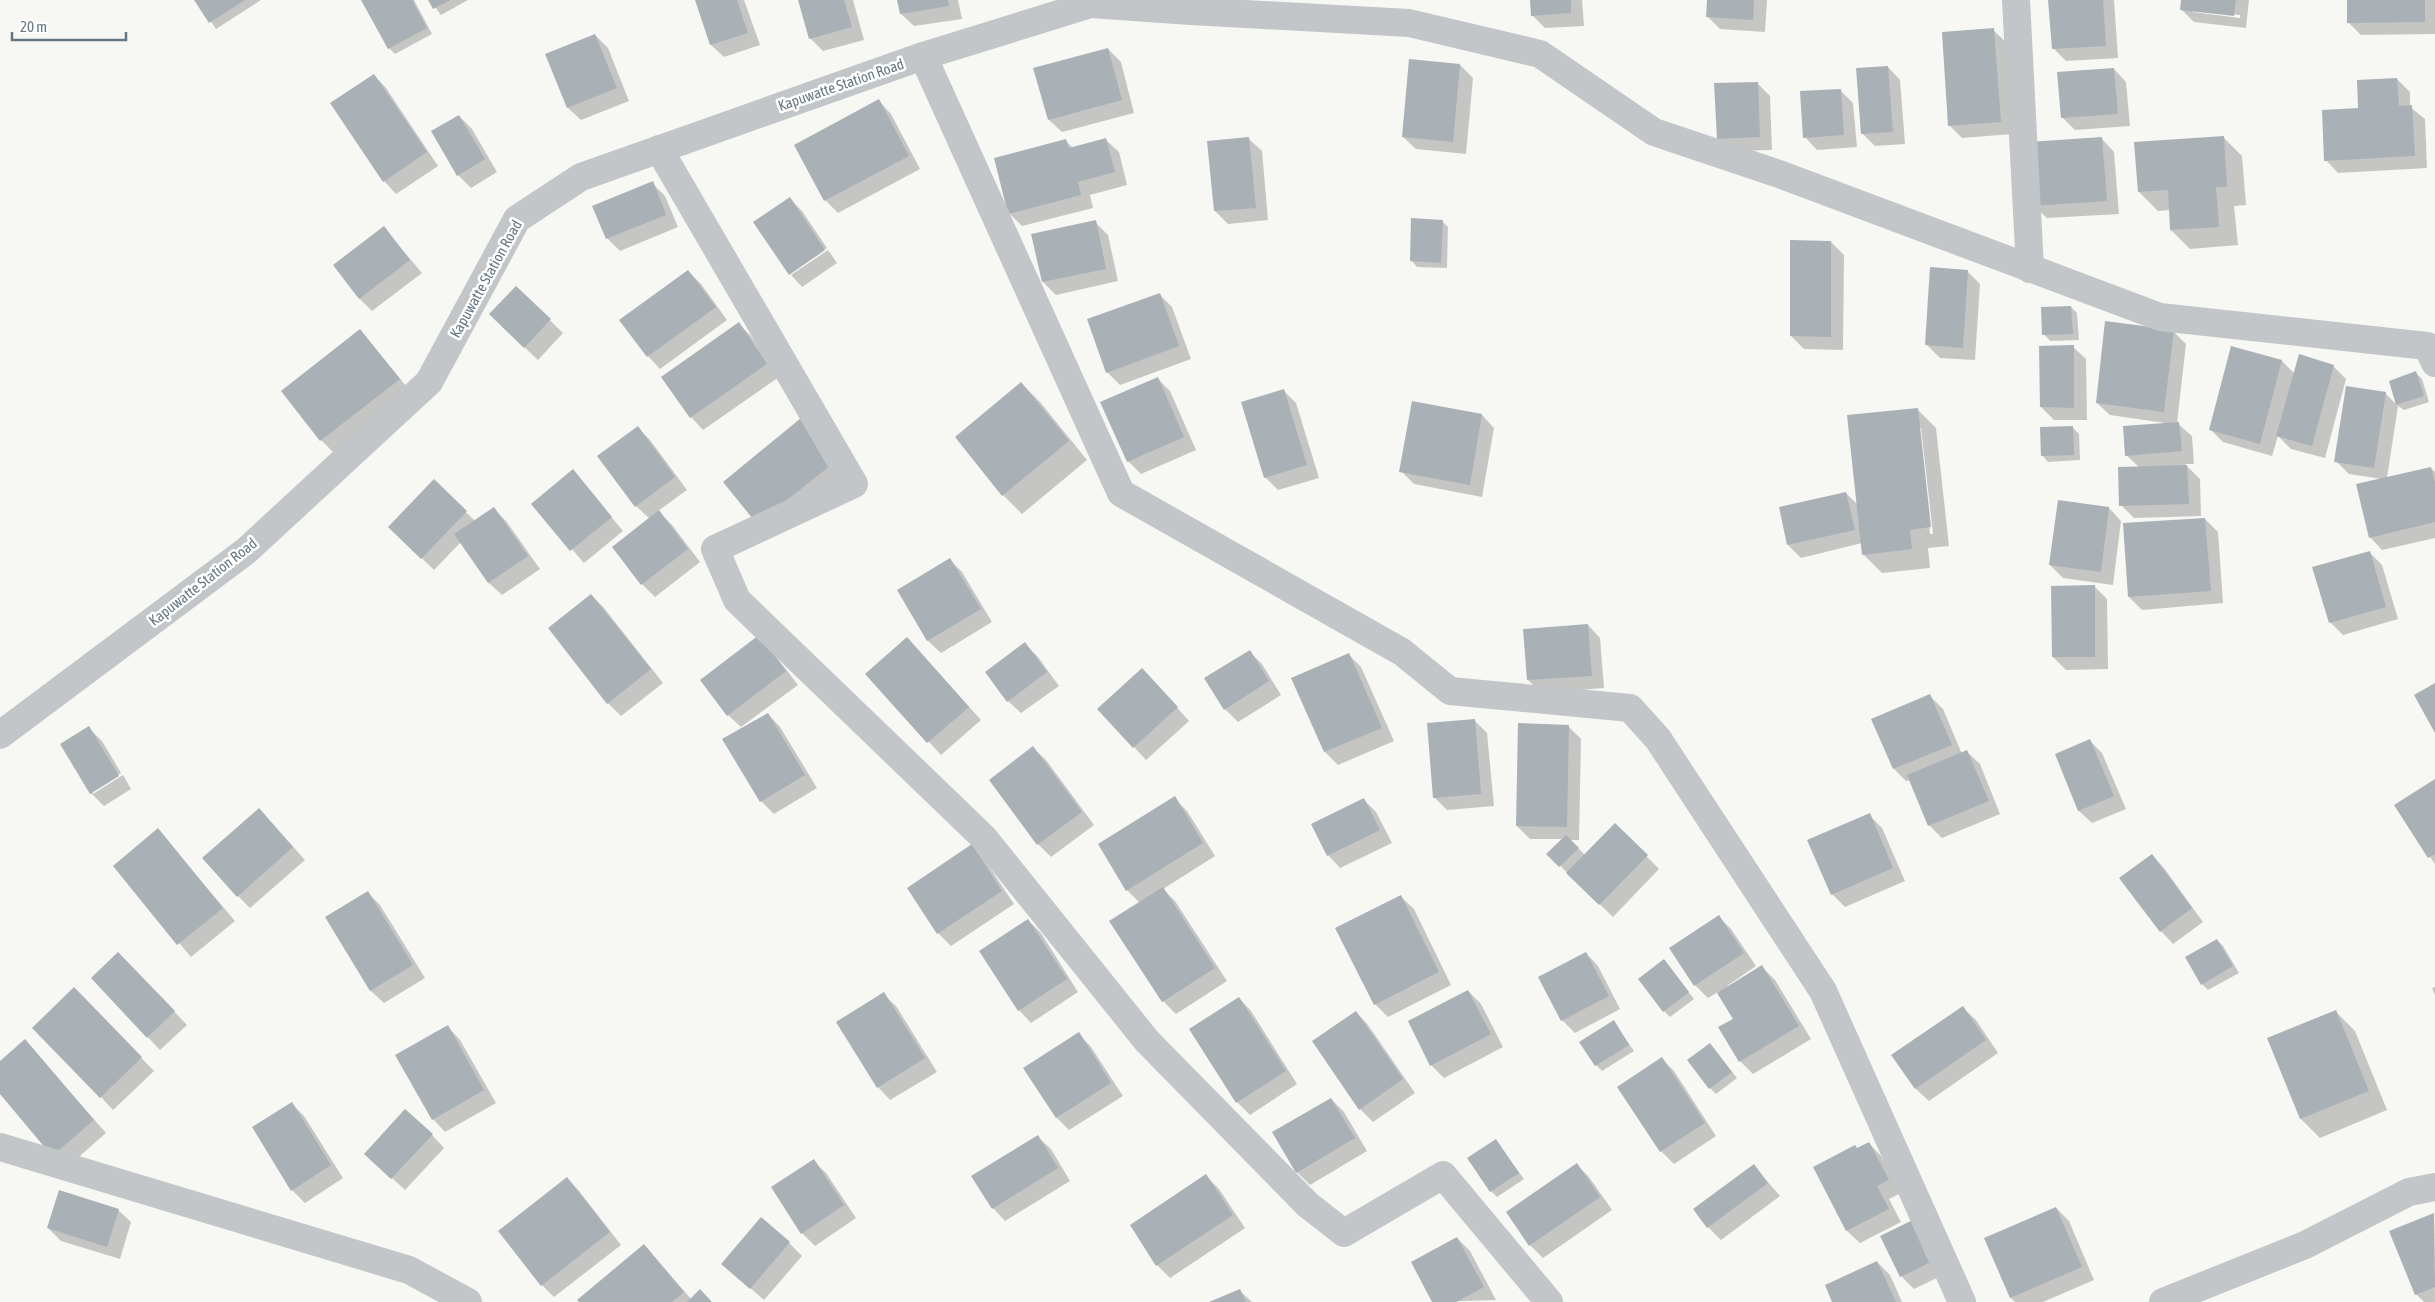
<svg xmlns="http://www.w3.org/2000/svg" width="2435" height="1302" font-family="'Asap Condensed',sans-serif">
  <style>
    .shadow { fill: #0003; fill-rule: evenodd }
    .building { fill: #a9b1b6 }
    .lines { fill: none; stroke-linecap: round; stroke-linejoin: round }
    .minor { stroke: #c2c6c9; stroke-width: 28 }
    .tertiary { stroke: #c2c6c9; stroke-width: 28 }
    .labels { text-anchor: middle; stroke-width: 5; stroke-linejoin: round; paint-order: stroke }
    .street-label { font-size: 15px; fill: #667784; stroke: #fff }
  </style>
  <rect width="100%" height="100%" fill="#f7f7f4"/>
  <g class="shadow">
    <polygon points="196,0 261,0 216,29"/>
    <polygon points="363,0 414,0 432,34 395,54 389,48"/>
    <polygon points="430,0 468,0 441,15"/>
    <polygon points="696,0 744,0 760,45 724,57 711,45"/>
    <polygon points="799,0 853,0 864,40 823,51 810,38"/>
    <polygon points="898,0 958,0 962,19 914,26 901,14"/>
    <polygon points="1531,0 1582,0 1584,26 1545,28 1532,15"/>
    <polygon points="1709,0 1767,0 1765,32 1720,29 1707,16"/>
    <polygon points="2050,0 2114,0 2118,58 2066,61 2053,48"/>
    <path d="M2182,0h67l-3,28 -52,-6 -13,-13zM2193,10l47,5v3l-47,-6z"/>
    <polygon points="2348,0 2435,0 2435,34 2361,35 2348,22"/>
    <polygon points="1993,30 2006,42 2013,134 1962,138 1949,125"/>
    <polygon points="595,35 608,48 629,101 581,120 568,108 547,55"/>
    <polygon points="1108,49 1121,62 1134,113 1062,132 1049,120"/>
    <polygon points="1460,65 1473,78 1466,154 1416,149 1403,137"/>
    <polygon points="1888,67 1900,80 1905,144 1875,146 1862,133"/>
    <polygon points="2114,69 2126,82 2130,126 2075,130 2062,117"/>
    <polygon points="374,75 386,88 438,166 396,194 384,181"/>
    <polygon points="2397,79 2410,92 2410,107 2425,119 2427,168 2338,173 2326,160 2360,109"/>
    <polygon points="1757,83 1770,96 1772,150 1731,151 1718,138"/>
    <polygon points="1840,90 1853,103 1857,147 1817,150 1805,137"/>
    <polygon points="879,101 891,114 920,169 838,213 825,200"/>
    <polygon points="459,116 472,129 497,172 471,188 458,175"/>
    <polygon points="2223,137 2242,156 2246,205 2234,206 2238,245 2190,249 2171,230 2170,210 2158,211 2139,192"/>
    <polygon points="1249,139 1262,151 1268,220 1228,224 1215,211"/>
    <polygon points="2102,139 2114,152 2119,214 2047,218 2034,206"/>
    <polygon points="1106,140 1119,152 1127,185 1090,195 1093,208 1022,226 1009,213 1066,141 1073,148"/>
    <polygon points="652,183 665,196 678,227 620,251 607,238"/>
    <polygon points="789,198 802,211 827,248 790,272 790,275 754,222"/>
    <polygon points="1442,221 1448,227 1447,268 1417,267 1411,260"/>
    <polygon points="1095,222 1108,235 1118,281 1056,295 1043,282"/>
    <polygon points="384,228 422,273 372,311 360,299 335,265"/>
    <polygon points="1831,242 1844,255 1843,350 1804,349 1791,336"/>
    <polygon points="828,250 837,263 802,287 791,275"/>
    <polygon points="688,271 701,284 727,320 660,369 648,356"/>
    <polygon points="1967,271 1980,284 1975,360 1940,358 1927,345"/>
    <polygon points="516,287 563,333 538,360 503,327"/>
    <polygon points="1160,295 1172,307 1191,359 1120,385 1107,372"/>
    <polygon points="2071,307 2077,313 2079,340 2050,341 2044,334"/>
    <polygon points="739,324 751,336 779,377 703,430 691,417"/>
    <polygon points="360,330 411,392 334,453 321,440"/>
    <polygon points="2173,331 2186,344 2177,423 2192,436 2194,464 2185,464 2200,479 2201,516 2134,518 2121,505 2139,467 2126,455 2165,423 2110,415 2097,403"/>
    <polygon points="2073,347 2086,359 2087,420 2054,420 2041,407"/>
    <polygon points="2282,361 2295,374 2333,366 2346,379 2325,458 2291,449 2278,436 2272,456 2223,442 2210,429"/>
    <polygon points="2416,373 2422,379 2429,402 2404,410 2398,406 2391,382"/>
    <polygon points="1157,378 1170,391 1196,450 1141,474 1128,461"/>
    <polygon points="1021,383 1040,402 1087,460 1022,514 1003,495"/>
    <polygon points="1283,390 1296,403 1319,478 1278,490 1265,477"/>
    <polygon points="2385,393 2398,406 2387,478 2431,468 2435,472 2435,538 2382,550 2370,537 2382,479 2349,474 2336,461"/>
    <path d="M1917,409l19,19 13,118 -21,2 2,20 -48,5 -19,-19 -1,-11 -61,15 -13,-13 -8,-37 66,-15 12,12zM1919,428h2l12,106h-3z"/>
    <polygon points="1482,415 1494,428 1482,497 1414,484 1401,471"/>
    <polygon points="801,420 847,474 771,536"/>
    <polygon points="638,428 650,440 687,490 658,511 672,525 700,562 655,597 642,584 650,519 636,506"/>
    <polygon points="2073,428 2079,434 2080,460 2048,462 2042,455"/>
    <polygon points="573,471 623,531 584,563 533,504"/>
    <polygon points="434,481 475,521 493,508 506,521 540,569 502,595 489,583 461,542 434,570 390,527"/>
    <polygon points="2109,508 2121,521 2113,585 2063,578 2050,565"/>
    <polygon points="2205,519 2218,532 2223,603 2142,610 2129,597"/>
    <polygon points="2369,552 2382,565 2398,619 2343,635 2330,622"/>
    <polygon points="950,560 962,572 992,622 941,653 928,641 898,590"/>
    <polygon points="2094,586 2107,599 2108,669 2066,670 2053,657"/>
    <polygon points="591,595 604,608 663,683 621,716 608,703 550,628"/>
    <polygon points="1588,625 1600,638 1604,688 1541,693 1528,680"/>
    <polygon points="1025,644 1038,657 1059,686 1021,713 1008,701"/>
    <polygon points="771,650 798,685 741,727 728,715"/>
    <polygon points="919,651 981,720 941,755 867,674"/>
    <polygon points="1249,651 1262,664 1281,695 1238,722 1225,709"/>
    <polygon points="1349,655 1361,667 1394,741 1338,765 1325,752 1293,679"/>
    <polygon points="1155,683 1189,721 1146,760 1134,747"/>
    <polygon points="1930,696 1943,709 1962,754 1967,752 1980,764 2000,814 1942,838 1930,826 1910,780 1906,781 1894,769"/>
    <polygon points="768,714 780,727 817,788 774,814 761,801"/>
    <polygon points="1474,720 1487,733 1494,806 1447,810 1434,797"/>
    <polygon points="1568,726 1581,739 1579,840 1570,840 1585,855 1615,824 1659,869 1613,917 1548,854 1563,839 1530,839 1517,826"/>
    <polygon points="89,728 102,741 121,773 93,791 93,794 123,775 131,789 104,806 91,793"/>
    <polygon points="2090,741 2102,753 2126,809 2092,823 2079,811 2056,755"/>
    <polygon points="1033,748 1046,760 1094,825 1051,857 1038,844 991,780"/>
    <polygon points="2435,780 2435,864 2395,806"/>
    <polygon points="1174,798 1187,811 1215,856 1163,889 1175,901 1227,981 1176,1014 1163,1001 1140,903 1127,890"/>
    <polygon points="1364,800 1376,812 1392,843 1340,868 1328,855"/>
    <polygon points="1869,815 1882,828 1905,881 1845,907 1832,894"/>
    <polygon points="271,822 305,860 250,908 238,896"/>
    <polygon points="158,830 235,921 191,957 114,866"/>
    <polygon points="971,846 984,859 1014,904 951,946 938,933"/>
    <polygon points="2152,855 2164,868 2203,922 2173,944 2161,931"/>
    <polygon points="367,892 380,905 425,978 384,1003 371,991 327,917"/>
    <polygon points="1401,897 1414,909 1451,985 1388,1017 1375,1004"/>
    <polygon points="1719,917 1731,929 1756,966 1727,986 1728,987 1762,967 1775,980 1811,1039 1753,1074 1740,1061 1734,1019 1718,992 1708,998 1695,985 1671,948"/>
    <polygon points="1028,920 1041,933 1078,992 1031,1023 1019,1010"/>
    <polygon points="2217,940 2223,946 2239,973 2208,990 2202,984"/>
    <polygon points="1586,953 1598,966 1620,1009 1575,1033 1562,1020"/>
    <polygon points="1664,960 1694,999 1670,1017 1664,1011"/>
    <polygon points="131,966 187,1025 160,1050 92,978"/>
    <polygon points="2435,987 2435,995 2432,988"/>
    <polygon points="1468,991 1481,1004 1503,1047 1444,1078 1431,1065"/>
    <polygon points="883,994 896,1006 937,1072 890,1100 878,1087"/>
    <polygon points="1239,998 1251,1011 1297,1084 1250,1115 1237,1102"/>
    <polygon points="87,1001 154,1071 113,1110 101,1097"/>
    <polygon points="1963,1008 1976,1020 1998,1053 1929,1101 1916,1089 1893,1055"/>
    <polygon points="1356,1012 1368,1025 1415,1093 1373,1122 1360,1109"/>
    <polygon points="2336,1012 2355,1031 2387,1110 2320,1138 2301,1119 2269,1039"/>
    <polygon points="1614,1022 1634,1051 1602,1071 1596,1065"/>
    <polygon points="448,1027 460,1040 496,1103 445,1132 433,1119"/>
    <polygon points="1079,1034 1091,1047 1123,1096 1069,1130 1057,1118 1025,1069"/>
    <polygon points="25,1041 106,1133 66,1168 0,1093 0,1062"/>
    <polygon points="1710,1044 1737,1078 1716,1094 1710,1088"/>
    <polygon points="1662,1059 1674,1071 1716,1136 1674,1164 1661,1151"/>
    <polygon points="1331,1099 1344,1112 1367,1151 1310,1185 1297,1172"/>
    <polygon points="292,1104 304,1116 343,1178 305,1203 292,1190"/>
    <polygon points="432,1135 444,1148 405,1190 379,1166"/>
    <polygon points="1038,1137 1051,1149 1070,1181 1005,1221 993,1208"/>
    <polygon points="1496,1141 1524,1179 1497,1197 1491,1191"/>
    <polygon points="1869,1143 1881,1156 1901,1193 1889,1199 1901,1222 1860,1243 1847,1231 1815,1168"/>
    <polygon points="813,1161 826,1173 856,1218 815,1246 802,1233"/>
    <polygon points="1576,1164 1589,1177 1612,1210 1543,1258 1530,1245"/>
    <polygon points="1754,1166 1780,1196 1721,1240 1708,1227"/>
    <polygon points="1206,1176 1219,1189 1245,1228 1170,1278 1157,1265 1131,1226"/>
    <polygon points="567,1178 579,1191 621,1245 554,1297 542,1285"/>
    <polygon points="2056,1208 2069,1221 2094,1280 2043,1302 2015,1302 2011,1298 1986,1239"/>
    <polygon points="118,1210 131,1222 120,1259 61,1241 48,1228"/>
    <polygon points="2434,1214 2435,1302 2424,1302 2416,1294 2391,1231"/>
    <polygon points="1881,1237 1949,1272 1914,1289 1902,1277"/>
    <polygon points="1457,1238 1470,1251 1496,1300 1434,1302"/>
    <polygon points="789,1243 802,1256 764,1300 723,1264"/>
    <polygon points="644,1245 691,1299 710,1302 580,1302"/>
    <polygon points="1877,1262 1890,1275 1902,1302 1834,1302"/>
    <polygon points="1240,1291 1252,1302 1212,1302"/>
  </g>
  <g class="building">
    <polygon points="194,0 245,0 209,23"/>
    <polygon points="361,0 412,0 427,28 388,49"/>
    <polygon points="428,0 451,0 433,9"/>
    <polygon points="695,0 737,0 748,33 710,45"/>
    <polygon points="798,0 844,0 852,27 809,39"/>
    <polygon points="897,0 948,0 949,6 900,14"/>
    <polygon points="1530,0 1571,0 1571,13 1531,16"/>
    <polygon points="1707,0 1754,0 1753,20 1706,17"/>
    <polygon points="2048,0 2103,0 2106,46 2052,49"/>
    <polygon points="2181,0 2236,0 2234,16 2180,10"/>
    <polygon points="2347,0 2425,0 2425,22 2347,23"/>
    <polygon points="1994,28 2001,122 1948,126 1942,32"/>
    <polygon points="595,34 617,88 567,108 545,54"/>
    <polygon points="1108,48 1122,100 1048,120 1033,68"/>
    <polygon points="1409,59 1460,64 1453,142 1402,137"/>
    <polygon points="1888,66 1893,132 1861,134 1856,68"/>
    <polygon points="2114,68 2118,114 2061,118 2057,72"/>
    <polygon points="374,74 427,152 383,182 330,103"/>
    <polygon points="2397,78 2399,106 2412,105 2415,156 2324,161 2322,110 2358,108 2357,80"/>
    <polygon points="1758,82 1760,137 1717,139 1714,83"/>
    <polygon points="1841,89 1844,135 1803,138 1800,91"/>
    <polygon points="879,99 909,156 824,201 794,145"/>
    <polygon points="459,115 485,159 457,176 431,131"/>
    <polygon points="2224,136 2227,187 2216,187 2219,227 2170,230 2168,190 2138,192 2134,142"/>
    <polygon points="1249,137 1256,208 1214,211 1207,141"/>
    <polygon points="2102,137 2107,201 2033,206 2028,142"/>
    <polygon points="1106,138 1115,172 1078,182 1081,195 1008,214 994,158 1066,139 1069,148"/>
    <polygon points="653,181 666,215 606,239 592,206"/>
    <polygon points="790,197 825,250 789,275 753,222"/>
    <polygon points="1411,218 1443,220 1441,263 1410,261"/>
    <polygon points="1096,220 1106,269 1042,282 1031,234"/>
    <polygon points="384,226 410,260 359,299 333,265"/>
    <polygon points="1790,240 1831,241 1831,337 1790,336"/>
    <polygon points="1930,267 1968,270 1963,348 1925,345"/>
    <polygon points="688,270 716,307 647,357 619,320"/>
    <polygon points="516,286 551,319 524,348 489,314"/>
    <polygon points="1160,293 1179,346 1106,373 1087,319"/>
    <polygon points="2071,306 2073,334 2042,335 2041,307"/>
    <polygon points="2105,321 2174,330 2164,412 2096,403"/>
    <polygon points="739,322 767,364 690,418 661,377"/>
    <polygon points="360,329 400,379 320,441 281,391"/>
    <polygon points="2074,345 2074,408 2040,407 2039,346"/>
    <polygon points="2231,346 2282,360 2260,444 2209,430"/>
    <polygon points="2299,354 2334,365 2312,446 2276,436"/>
    <polygon points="2416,371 2424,396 2396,405 2389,381"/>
    <polygon points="1158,377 1184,437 1127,462 1100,402"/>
    <polygon points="1021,382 1069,441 1002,496 955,437"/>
    <polygon points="2346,386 2386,392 2374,468 2334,462"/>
    <polygon points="1284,389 1307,465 1264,478 1241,402"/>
    <polygon points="1412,401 1482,414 1470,485 1399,472"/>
    <polygon points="1918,408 1931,527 1910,530 1912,549 1862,555 1847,415"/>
    <polygon points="801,418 836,461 757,524 723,482"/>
    <polygon points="2179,422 2182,451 2125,456 2123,426"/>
    <polygon points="638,426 675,477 635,507 597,456"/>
    <polygon points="2073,426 2074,455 2041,456 2040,427"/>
    <polygon points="2187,465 2189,504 2119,506 2118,467"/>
    <polygon points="2431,467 2435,483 2435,522 2369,538 2356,484"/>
    <polygon points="573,469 612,517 570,551 531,504"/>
    <polygon points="434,479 467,511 421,559 388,527"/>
    <polygon points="1846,492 1855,530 1787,545 1779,507"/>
    <polygon points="2058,500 2109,507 2101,572 2049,565"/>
    <polygon points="494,507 528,556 488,583 454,534"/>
    <polygon points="659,510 688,549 641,585 612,547"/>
    <polygon points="2205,518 2211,591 2128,597 2123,523"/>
    <polygon points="2370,551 2386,607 2329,623 2312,567"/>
    <polygon points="950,558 981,609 927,641 897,590"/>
    <polygon points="2095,585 2095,657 2052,657 2051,586"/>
    <polygon points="591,594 651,669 607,704 548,628"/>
    <polygon points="1588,624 1592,676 1527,680 1523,629"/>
    <polygon points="759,635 786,671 727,716 700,680"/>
    <polygon points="907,637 969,707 927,743 865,674"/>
    <polygon points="1025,642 1047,672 1007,702 985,672"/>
    <polygon points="1250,650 1269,681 1224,710 1204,678"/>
    <polygon points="1349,653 1382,728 1324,752 1291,678"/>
    <polygon points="1142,668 1178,707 1133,748 1097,709"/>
    <polygon points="2435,683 2435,733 2414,695"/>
    <polygon points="1930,694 1952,745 1893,769 1871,719"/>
    <polygon points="768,713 805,775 760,802 722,739"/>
    <polygon points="1475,719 1481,794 1433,798 1427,723"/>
    <polygon points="1518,723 1569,725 1567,827 1516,826"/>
    <polygon points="89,726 119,776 90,794 60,744"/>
    <polygon points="2090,739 2114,796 2078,811 2055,754"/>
    <polygon points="1033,746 1082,812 1037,845 989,780"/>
    <polygon points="1967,750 1989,801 1928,826 1907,775"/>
    <polygon points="2435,779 2435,854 2428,858 2394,805"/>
    <polygon points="1175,796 1203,843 1126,891 1098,844"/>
    <polygon points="1364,798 1380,830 1327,856 1311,824"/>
    <polygon points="259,808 293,847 237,897 202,858"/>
    <polygon points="1870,813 1893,868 1831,895 1807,840"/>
    <polygon points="1615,823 1648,855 1599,905 1566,873"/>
    <polygon points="158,828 223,908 177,945 113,866"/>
    <polygon points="1566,835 1579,848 1559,867 1546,854"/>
    <polygon points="972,844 1002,891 937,934 907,888"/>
    <polygon points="2152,854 2192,908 2160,932 2119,878"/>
    <polygon points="1163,887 1215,968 1162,1002 1109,921"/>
    <polygon points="368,891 413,965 370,991 325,917"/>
    <polygon points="1401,895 1439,972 1374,1005 1335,928"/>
    <polygon points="1719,915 1744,953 1694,986 1669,948"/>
    <polygon points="1028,919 1067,979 1018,1011 979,951"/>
    <polygon points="2217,939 2233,966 2201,985 2185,957"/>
    <polygon points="118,952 175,1011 147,1038 91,978"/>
    <polygon points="1586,952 1609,996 1561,1021 1538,977"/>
    <polygon points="1664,959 1689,992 1663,1012 1638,979"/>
    <polygon points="1762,965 1799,1026 1739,1062 1718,1027 1733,1019 1717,993"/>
    <polygon points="74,987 142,1057 100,1098 32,1028"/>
    <polygon points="1468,990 1491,1034 1430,1066 1408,1021"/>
    <polygon points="884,992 925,1058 877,1088 836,1022"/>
    <polygon points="1239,997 1286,1071 1236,1103 1189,1029"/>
    <polygon points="1963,1006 1986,1040 1915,1089 1891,1055"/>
    <polygon points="2336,1010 2369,1091 2300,1119 2267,1038"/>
    <polygon points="1356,1011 1403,1079 1359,1110 1312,1041"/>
    <polygon points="1614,1020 1629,1045 1595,1066 1579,1042"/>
    <polygon points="448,1025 484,1090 432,1120 395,1055"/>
    <polygon points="1079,1032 1111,1083 1056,1118 1023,1068"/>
    <polygon points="25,1039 94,1120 52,1156 0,1094 0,1061"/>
    <polygon points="1710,1043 1732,1072 1709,1089 1687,1060"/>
    <polygon points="1662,1057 1705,1123 1660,1152 1617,1087"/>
    <polygon points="1331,1098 1355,1138 1296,1173 1272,1132"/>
    <polygon points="292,1102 331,1165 291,1191 252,1127"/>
    <polygon points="405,1109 433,1134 391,1179 364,1154"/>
    <polygon points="1038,1135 1058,1168 992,1209 971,1176"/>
    <polygon points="1496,1139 1519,1173 1490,1192 1467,1158"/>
    <polygon points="1869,1142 1889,1180 1877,1186 1889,1209 1846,1231 1813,1167 1855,1145 1857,1148"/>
    <polygon points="814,1159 844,1205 801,1234 771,1187"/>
    <polygon points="1577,1163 1600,1197 1529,1246 1506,1212"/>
    <polygon points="1754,1164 1768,1183 1707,1228 1693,1209"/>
    <polygon points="1206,1174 1233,1215 1156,1266 1130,1225"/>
    <polygon points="567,1177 610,1232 541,1286 498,1231"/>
    <polygon points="59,1190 119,1209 107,1247 47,1228"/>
    <polygon points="2056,1207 2082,1267 2010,1298 1984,1238"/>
    <polygon points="2434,1213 2435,1287 2415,1295 2389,1231"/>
    <polygon points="761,1217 790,1242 750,1289 721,1264"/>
    <polygon points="1917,1218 1937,1259 1900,1277 1880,1236"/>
    <polygon points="1457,1237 1484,1287 1456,1302 1432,1302 1411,1262"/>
    <polygon points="644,1244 684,1292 672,1302 579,1302 577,1300"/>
    <polygon points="1877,1261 1896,1302 1832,1302 1825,1285"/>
    <polygon points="700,1289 712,1302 687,1302"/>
    <polygon points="1240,1289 1246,1302 1209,1302"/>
  </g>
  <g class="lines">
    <g class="minor">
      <polyline points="2016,0 2030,269"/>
      <polyline points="1191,11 1409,23 1540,54 1654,132 1782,175 2160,317 2427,346 2435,363"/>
      <polyline points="923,56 1121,493 1402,652 1450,691 1630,708 1658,739 1823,991 1962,1302"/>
      <polyline points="659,149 854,484 715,549 737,600 984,838 1147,1041 1308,1205 1344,1233 1443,1175 1549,1302"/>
      <polyline points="2163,1302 2305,1245 2409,1192 2435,1187"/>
    </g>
    <g class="tertiary">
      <polyline points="0,735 246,551 429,382 517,219 581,177 923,56 1091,4 1191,11 1190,0"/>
      <polyline points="0,1147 409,1270 468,1302"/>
    </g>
  </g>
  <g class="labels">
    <g class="street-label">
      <text transform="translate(841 85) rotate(-19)" y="5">Kapuwatte Station Road</text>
      <text transform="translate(486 279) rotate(-61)" y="5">Kapuwatte Station Road</text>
      <text transform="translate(203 582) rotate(-38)" y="5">Kapuwatte Station Road</text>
    </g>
  </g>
  <path d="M12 32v8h114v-8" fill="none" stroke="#667784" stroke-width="2.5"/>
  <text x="20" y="32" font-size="15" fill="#667784" stroke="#ffffff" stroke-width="4" paint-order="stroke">20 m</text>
</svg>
